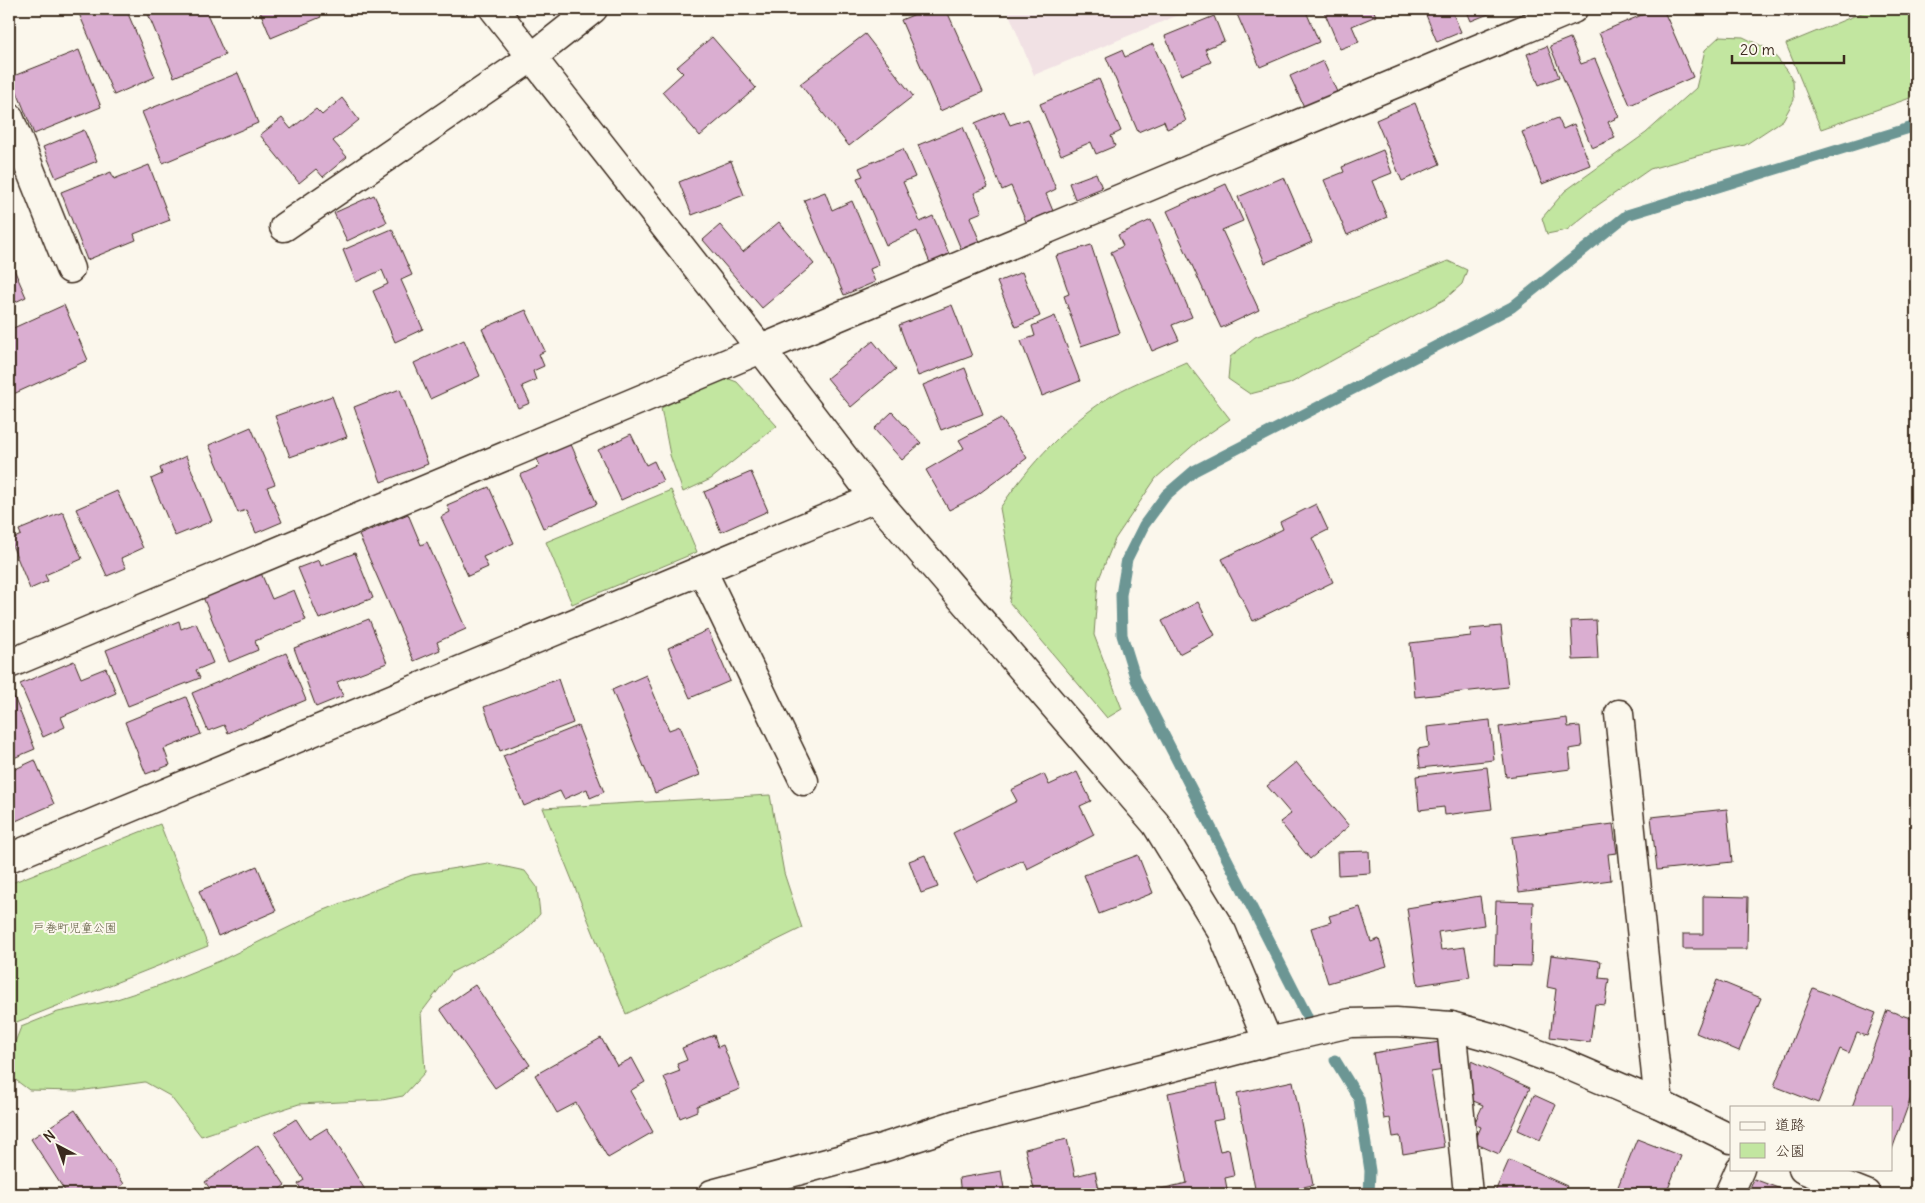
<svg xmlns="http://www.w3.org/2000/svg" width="1925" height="1203" font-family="Delius,'Klee One',sans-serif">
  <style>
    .built { fill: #f1e1e4 }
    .green { fill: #c2e6a0; stroke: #7e885f }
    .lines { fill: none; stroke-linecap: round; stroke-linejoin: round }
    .stream { stroke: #6c9694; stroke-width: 11 }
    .building { fill: #daaed1; stroke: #3b2a1e }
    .minor-casing { stroke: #3b2a1e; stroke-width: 31 }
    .minor { stroke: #fbf7ec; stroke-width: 28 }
    .labels { text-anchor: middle; stroke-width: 4; stroke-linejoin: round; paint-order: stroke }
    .park-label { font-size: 12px; fill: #5d593e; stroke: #fbf7ec }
  </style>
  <rect width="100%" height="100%" fill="#fbf7ec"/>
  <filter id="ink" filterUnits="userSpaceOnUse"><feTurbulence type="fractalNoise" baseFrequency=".02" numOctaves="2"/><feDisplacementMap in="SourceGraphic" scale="10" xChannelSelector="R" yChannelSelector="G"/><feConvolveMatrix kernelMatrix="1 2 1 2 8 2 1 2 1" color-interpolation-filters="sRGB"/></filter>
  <g filter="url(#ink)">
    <polygon class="built" points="1007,9 1193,9 1034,75"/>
    <g class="green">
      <polygon points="1871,9 1916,9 1916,96 1821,129 1786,44"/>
      <polygon points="1720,36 1743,37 1770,50 1787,70 1793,81 1794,100 1783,120 1745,145 1700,155 1650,169 1598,205 1567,230 1547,234 1542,218 1565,191 1646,133 1696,88 1705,50"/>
      <polygon points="1448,261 1467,270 1462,284 1445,299 1289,384 1250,394 1228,379 1230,357 1255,337"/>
      <path d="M1186,362l44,57 -32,22 -42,37 -41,61 -17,42 -4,54 28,74 -15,9 -98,-116 4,-22 -13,-72c30,-44 67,-85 113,-113 22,-13 49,-22 73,-33z"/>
      <polygon points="724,377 737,382 777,426 711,479 683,492 670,455 661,408"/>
      <polygon points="671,490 697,552 572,604 546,542"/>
      <polygon points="770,795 784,873 802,928 626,1014 543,808"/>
      <polygon points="160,824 208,946 9,1025 9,884"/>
      <polygon points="488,863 525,871 537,887 540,914 525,931 505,945 452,972 421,1013 425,1072 403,1096 382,1100 299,1104 201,1136 170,1096 145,1082 78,1091 29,1090 9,1075 9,1057 21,1027 58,1012 114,1000 160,985 222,960 322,911 412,875"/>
    </g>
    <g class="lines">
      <g class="stream">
        <polyline points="1307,1016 1136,680 1122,635 1121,595 1127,559 1144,525 1166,495 1194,471 1512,307 1627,215 1916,126"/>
        <polyline points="1335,1060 1359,1099 1370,1171 1369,1194"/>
      </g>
    </g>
    <g class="building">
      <polygon points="77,9 126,9 155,77 114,95"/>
      <polygon points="146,9 205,9 225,55 174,77"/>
      <polygon points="259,9 318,9 321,17 271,38"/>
      <polygon points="927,9 946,9 983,92 940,111 901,20"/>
      <polygon points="1243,9 1305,9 1319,42 1260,67 1236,12"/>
      <polygon points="1323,9 1373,9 1376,16 1352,26 1359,42 1340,49"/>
      <polygon points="1428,9 1451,9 1461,32 1437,42 1424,10"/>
      <polygon points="1466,9 1495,9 1496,11 1471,21"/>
      <polygon points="1656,9 1663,9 1693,77 1630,105 1599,33"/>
      <polygon points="1785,9 1806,9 1788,16"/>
      <polygon points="1214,16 1224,41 1205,49 1211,62 1181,75 1165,36"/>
      <polygon points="865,34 913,96 849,146 800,84"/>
      <polygon points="712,37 756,88 700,136 662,92 683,73 677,67"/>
      <polygon points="1570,38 1581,64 1595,59 1619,117 1608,122 1615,138 1592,148 1550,46"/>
      <polygon points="1153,44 1186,121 1167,129 1164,121 1138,132 1106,57 1122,50 1125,57"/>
      <polygon points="1547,46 1559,77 1539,85 1527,54"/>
      <polygon points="79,50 101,107 34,134 11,77"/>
      <polygon points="1323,61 1337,92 1304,107 1290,76"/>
      <polygon points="238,73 258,123 163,163 142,112"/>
      <polygon points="1099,79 1121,131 1111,136 1115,146 1096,154 1091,142 1061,155 1040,104"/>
      <polygon points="342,98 359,120 333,141 347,157 323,177 316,169 299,183 260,135 282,118 291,129 316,109 322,115"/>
      <polygon points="1415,103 1440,164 1402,181 1376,120"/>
      <polygon points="1004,111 1010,125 1028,119 1056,189 1046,194 1053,211 1026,222 1011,186 1002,190 975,123"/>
      <polygon points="1558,118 1563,129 1574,124 1590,165 1542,184 1522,132"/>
      <polygon points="963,127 988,187 974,193 982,212 970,217 980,242 961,249 918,145"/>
      <polygon points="84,130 97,161 56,178 43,147"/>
      <polygon points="903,149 915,177 903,182 920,222 933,216 949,254 930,263 917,231 886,245 857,178 863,176 859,168"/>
      <polygon points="1383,150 1392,173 1372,181 1387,217 1347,235 1324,180 1344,172 1342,167"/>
      <polygon points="731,161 744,195 692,215 679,182"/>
      <polygon points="149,165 170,220 134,234 136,240 87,260 61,192 111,172 114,179"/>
      <polygon points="1096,173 1102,188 1075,199 1069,183"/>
      <polygon points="1284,177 1312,242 1265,263 1238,197"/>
      <polygon points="1226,184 1243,221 1222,230 1259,310 1221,328 1167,211"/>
      <polygon points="825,192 832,210 852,201 879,265 870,269 875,282 844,295 804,200"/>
      <polygon points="374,195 387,222 347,241 334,213"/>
      <polygon points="1151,220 1192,317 1172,325 1179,340 1152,351 1111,252 1123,246 1118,235"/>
      <polygon points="779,222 814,264 762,308 703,240 720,225 743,252"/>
      <polygon points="392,229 412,275 401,280 423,329 395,342 373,291 388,284 382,270 356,282 343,250"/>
      <polygon points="1091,245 1120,333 1081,346 1064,296 1069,294 1056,256"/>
      <polygon points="9,258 26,297 9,305"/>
      <polygon points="1022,272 1040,316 1016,327 997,282"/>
      <polygon points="64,305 88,360 9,396 9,330"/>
      <polygon points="952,305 972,356 918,376 899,325"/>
      <polygon points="526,310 545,351 539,354 544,366 533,371 536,380 522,386 530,403 518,408 482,329"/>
      <polygon points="1055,316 1080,381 1042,396 1021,341 1035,336 1032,326"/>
      <polygon points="464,340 480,376 430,399 414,363"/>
      <polygon points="873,341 896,369 851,407 827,378"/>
      <polygon points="965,368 983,414 941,430 923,385"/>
      <polygon points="400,389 428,464 381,482 354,407"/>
      <polygon points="332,396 347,437 290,457 275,416"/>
      <polygon points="892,412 921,443 902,460 874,429"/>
      <polygon points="1001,418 1027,458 973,498 949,510 926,470 964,448 959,440"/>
      <polygon points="251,427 275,484 267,487 282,522 256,533 246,510 238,513 209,445"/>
      <polygon points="631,434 646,465 654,461 663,481 621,500 598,450"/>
      <polygon points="570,442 597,504 543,528 520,475 540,466 536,457"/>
      <polygon points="186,456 212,521 175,536 151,479 162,474 160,468"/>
      <polygon points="751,472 768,511 721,532 704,492"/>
      <polygon points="489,487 514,543 483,557 488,567 468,576 441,517 450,512 447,505"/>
      <polygon points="117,491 143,548 121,558 126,568 107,576 76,509"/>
      <polygon points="1316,504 1328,530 1312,538 1333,582 1253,621 1222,559 1283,529 1280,522"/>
      <polygon points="63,512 82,559 45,575 48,581 30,589 10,540 21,535 19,530"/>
      <polygon points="408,514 421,545 427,542 466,629 437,642 440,650 414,661 359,535"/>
      <polygon points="355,553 373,598 319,619 298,568 319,560 321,566"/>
      <polygon points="261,573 272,599 294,590 306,620 255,641 258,650 229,662 203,597"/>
      <polygon points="1198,602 1215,635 1179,654 1162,621"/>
      <polygon points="369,619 387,663 337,682 343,696 316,707 294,648"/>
      <polygon points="1596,620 1598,659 1573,660 1571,621"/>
      <polygon points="179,621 181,629 196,623 213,663 196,670 200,678 128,706 106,650"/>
      <polygon points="1501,626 1508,687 1415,697 1410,643 1471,636 1470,629"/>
      <polygon points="708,630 730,681 690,698 668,648"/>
      <polygon points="286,653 306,700 228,733 224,725 208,731 192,693"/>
      <polygon points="74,661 81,678 106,668 116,693 61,717 65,727 43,737 20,684"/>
      <polygon points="646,675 669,730 680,726 700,775 655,793 612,690"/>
      <polygon points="558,679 573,723 500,751 484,707"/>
      <polygon points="10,687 35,749 9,760 9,688"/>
      <polygon points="186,697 201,734 164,749 170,765 146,774 125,722"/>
      <polygon points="1567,718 1568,727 1580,726 1582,747 1569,749 1571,769 1506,777 1499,727"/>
      <polygon points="1490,720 1494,760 1420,768 1418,749 1429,747 1427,727"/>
      <polygon points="578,726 604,792 590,798 587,789 564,799 560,791 524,806 503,756"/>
      <polygon points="35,760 54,804 9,824 9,772"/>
      <polygon points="1296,762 1349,826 1310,859 1280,822 1291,814 1267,786"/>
      <polygon points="1487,767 1492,809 1445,815 1444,807 1419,810 1416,776"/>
      <polygon points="1077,772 1091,801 1080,806 1094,835 1027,869 1023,860 977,882 953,833 1017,801 1011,790 1044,774 1049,785"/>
      <polygon points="1727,809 1732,862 1657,870 1651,817"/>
      <polygon points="1613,824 1617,853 1608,854 1611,880 1519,892 1512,837"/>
      <polygon points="1369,851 1370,873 1338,875 1337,852"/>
      <polygon points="925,855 938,887 921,893 909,861"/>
      <polygon points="1138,855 1153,893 1099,914 1084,875"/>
      <polygon points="257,866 276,911 218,936 199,891"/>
      <polygon points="1480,896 1484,925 1438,932 1441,950 1465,947 1470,977 1418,985 1407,908"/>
      <polygon points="1703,896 1748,897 1747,949 1683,949 1683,934 1703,934"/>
      <polygon points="1496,901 1533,902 1531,966 1494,965"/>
      <polygon points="1360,907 1371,942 1379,939 1387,966 1328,983 1311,928 1331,922 1329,916"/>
      <polygon points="1551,955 1601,961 1599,978 1609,979 1605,1005 1595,1004 1590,1042 1550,1037 1556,989 1547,987"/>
      <polygon points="1717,980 1761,998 1739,1051 1696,1033"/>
      <polygon points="475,985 530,1065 495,1088 440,1009"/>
      <polygon points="1813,988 1876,1013 1867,1036 1857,1033 1849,1053 1840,1049 1818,1103 1774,1086"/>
      <polygon points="1887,1010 1916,1020 1916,1084 1891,1152 1891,1107 1852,1107"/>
      <polygon points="714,1035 718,1047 723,1045 740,1089 697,1106 697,1111 680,1118 664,1077 680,1071 677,1064 687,1060 682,1048"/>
      <polygon points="601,1038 617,1066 632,1058 645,1082 630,1091 653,1132 608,1158 576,1103 557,1113 535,1075"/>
      <polygon points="1439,1042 1444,1070 1431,1072 1444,1147 1403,1154 1400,1136 1393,1137 1390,1118 1384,1119 1373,1053"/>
      <polygon points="1471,1061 1530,1088 1499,1154 1474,1143 1481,1127 1474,1124 1483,1105 1471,1100"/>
      <polygon points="1293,1081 1313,1185 1269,1194 1256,1194 1237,1093"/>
      <polygon points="1217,1083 1224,1119 1213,1121 1220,1151 1229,1149 1234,1176 1225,1178 1228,1194 1138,1194 1187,1183 1168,1093"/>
      <polygon points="1534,1095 1556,1105 1540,1140 1518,1130"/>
      <polygon points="75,1110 124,1184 109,1194 67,1194 31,1139"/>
      <polygon points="296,1119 309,1139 327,1128 367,1193 365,1194 304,1194 298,1184 304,1180 274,1133"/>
      <polygon points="1067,1139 1075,1176 1095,1171 1100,1194 1035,1194 1025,1149"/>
      <polygon points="1637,1139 1681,1156 1666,1194 1615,1194"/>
      <polygon points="258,1145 285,1185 273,1194 214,1194 205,1182"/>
      <polygon points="1509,1160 1567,1186 1563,1194 1494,1194"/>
      <polygon points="1001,1171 1005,1194 961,1194 959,1178"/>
      <polygon points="1754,1179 1786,1191 1785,1194 1748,1194"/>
      <polygon points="859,1187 860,1194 843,1194 842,1191"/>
    </g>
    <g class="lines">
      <defs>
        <g id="minor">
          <polyline points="494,9 761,349 875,498 1156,824 1222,932 1268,1042"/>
          <polyline points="9,117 70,269"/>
          <polyline points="284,227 531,58 593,9"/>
          <polyline points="702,570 804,781"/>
          <polyline points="9,664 1573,9"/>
          <polyline points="1619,714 1659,1104"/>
          <polyline points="9,858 875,498"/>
          <polyline points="1451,1026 1468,1194"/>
          <polyline points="1803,1169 1866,1194"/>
          <polyline points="712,1194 879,1149 963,1122 1268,1042 1350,1023 1396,1022 1451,1026 1494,1038 1563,1063 1659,1104 1731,1139"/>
          <polyline points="1729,1194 1740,1169"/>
        </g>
      </defs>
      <use href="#minor" class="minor-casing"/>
      <use href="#minor" class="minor"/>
    </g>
  </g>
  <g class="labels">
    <g class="park-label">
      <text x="75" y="932">戸巻町児童公園</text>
    </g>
  </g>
  <rect width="1925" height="1203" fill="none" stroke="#fbf7ec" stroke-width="30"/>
  <rect x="15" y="15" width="1895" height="1173" fill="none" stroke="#3b2a1e" stroke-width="2" filter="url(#ink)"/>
  <rect x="1730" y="1106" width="162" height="65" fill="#fbf7ec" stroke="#aea59a"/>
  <rect x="1740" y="1122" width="25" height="8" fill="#fbf7ec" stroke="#aea59a"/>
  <text x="1775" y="1130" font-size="15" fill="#3b2a1e">道路</text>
  <rect x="1740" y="1143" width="25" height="15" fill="#c2e6a0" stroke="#aea59a"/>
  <text x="1775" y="1156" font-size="15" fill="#3b2a1e">公園</text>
  <g transform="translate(58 1146) rotate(319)" stroke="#fbf7ec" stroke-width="4" paint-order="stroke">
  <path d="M0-4L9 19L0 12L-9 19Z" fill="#3b2a1e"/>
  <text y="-8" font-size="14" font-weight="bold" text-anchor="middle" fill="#3b2a1e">N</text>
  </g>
  <path d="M1732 55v8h112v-8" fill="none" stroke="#3b2a1e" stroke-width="2.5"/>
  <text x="1740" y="55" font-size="15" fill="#3b2a1e" stroke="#fbf7ec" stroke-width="4" paint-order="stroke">20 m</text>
</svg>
